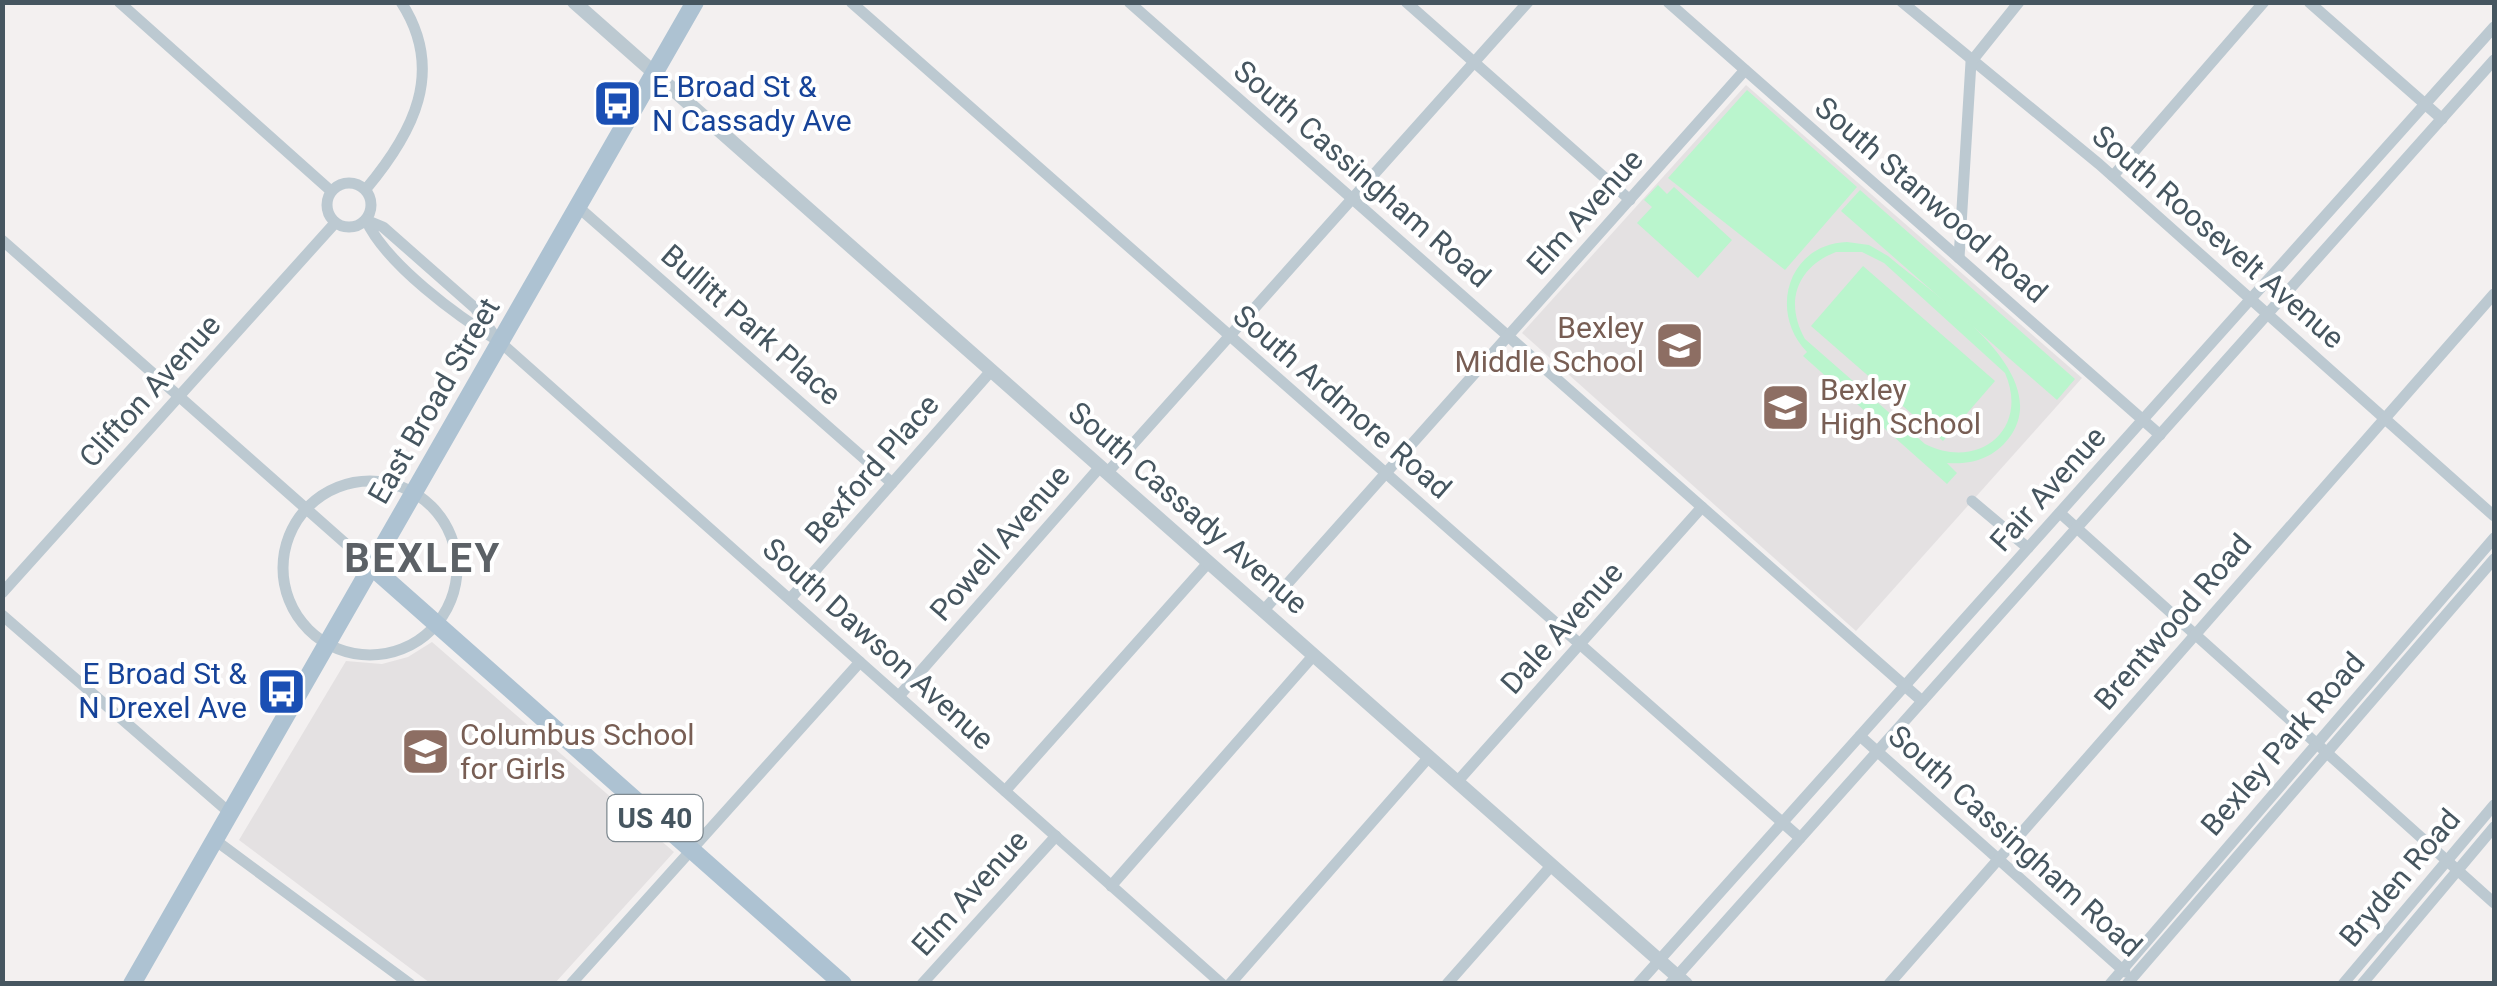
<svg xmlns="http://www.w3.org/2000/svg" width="2497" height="986" font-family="Roboto,sans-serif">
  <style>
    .education { fill: #e4e1e2 }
    .green { fill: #baf5cd; fill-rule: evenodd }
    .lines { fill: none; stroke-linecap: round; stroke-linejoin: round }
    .minor { stroke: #bcc9d1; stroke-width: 11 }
    .tertiary { stroke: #bcc9d1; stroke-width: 14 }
    .primary { stroke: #adc2d2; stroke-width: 18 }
    .labels { text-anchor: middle; stroke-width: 8; stroke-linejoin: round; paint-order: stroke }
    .shield { fill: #fff; stroke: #7e8990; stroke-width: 2.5 }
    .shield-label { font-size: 28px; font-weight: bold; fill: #465660 }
    .transit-label { font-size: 30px; fill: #164399; stroke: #fff; text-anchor: start }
    .street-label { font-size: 30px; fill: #465660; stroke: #fff }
    .education-label { font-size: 30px; fill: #785e54; stroke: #fff; text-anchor: start }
    .district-label { font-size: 40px; font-weight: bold; letter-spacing: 2.5px; fill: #5c6166; stroke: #fff }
  </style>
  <rect width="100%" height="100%" fill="#f3f0f0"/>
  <g class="education">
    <polygon points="1746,85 2082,378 1856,631 1522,333"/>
    <polygon points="432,642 674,852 555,983 430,983 239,840 346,661 382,664 408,657"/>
  </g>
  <g class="green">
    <polygon points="1747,90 1857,187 1785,270 1668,178"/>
    <polygon points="1658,185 1667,194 1674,187 1732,240 1698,278 1637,223 1652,207 1644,200"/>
    <polygon points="1860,190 2075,379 2057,400 1841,211"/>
    <path d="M1847,242l22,3 19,11c44,38 170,116 121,182 -16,21 -39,27 -62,25l10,10 -10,11 -144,-128 4,-4c-39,-40 -19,-108 40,-110zM1836,252h26l22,11 121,110c25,57 -27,98 -80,71l-120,-105c-21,-37 -8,-72 31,-87z"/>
    <polygon points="1863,266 1995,381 1943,441 1811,326"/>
  </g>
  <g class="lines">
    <g class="minor">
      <polyline points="119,2 331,191"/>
      <polyline points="851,2 1800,838"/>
      <polyline points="1129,2 1922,701"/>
      <polyline points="1406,2 1630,200"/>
      <polyline points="1668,2 2160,435"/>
      <polyline points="1902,2 2099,164 2494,516"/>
      <polyline points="2309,2 2442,119"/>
      <polyline points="2113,176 2264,2"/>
      <circle cx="349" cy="205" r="22"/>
      <path d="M366,189c47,-56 80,-118 35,-187"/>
      <polyline points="577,206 892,483"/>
      <path d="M366,220c20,44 92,97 134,122l722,642"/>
      <polyline points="366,220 383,227 475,308 494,335"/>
      <polyline points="2,240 371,566"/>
      <polyline points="1959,258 1971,62 2019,2"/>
      <polyline points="1107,473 1528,2"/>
      <circle cx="370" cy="568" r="87"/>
      <polyline points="1972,501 2028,548"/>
      <polyline points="2060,513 2494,903"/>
      <polyline points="2,593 335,223"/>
      <polyline points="790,599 991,371"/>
      <polyline points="1263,611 1745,70"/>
      <polyline points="2,615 230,813"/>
      <polyline points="899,696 1100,467"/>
      <polyline points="1860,736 2125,972"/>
      <polyline points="1457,782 1702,507"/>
      <polyline points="1005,791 1208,563"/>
      <polyline points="215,840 410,984"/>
      <polyline points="1111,886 1313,656"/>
      <polyline points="571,984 860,662"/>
      <polyline points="922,984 1056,836"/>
      <polyline points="1230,984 1429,757"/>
      <polyline points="1447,984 1552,865"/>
      <polyline points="1638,984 2494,27"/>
      <polyline points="1670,984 2494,60"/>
      <polyline points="1889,984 2494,294"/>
      <polyline points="2110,984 2494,538"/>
      <polyline points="2127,984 2494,559"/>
      <polyline points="2343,984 2494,805"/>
      <polyline points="2362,984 2494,827"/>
    </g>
    <polyline class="tertiary" points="574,2 1686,984"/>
    <g class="primary">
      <polyline points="371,566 843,984"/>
      <polyline points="132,984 695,2"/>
    </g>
  </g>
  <defs>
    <symbol id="bus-square" viewBox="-11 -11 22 22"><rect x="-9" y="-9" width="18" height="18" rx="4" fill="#1a4fb4" stroke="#fff"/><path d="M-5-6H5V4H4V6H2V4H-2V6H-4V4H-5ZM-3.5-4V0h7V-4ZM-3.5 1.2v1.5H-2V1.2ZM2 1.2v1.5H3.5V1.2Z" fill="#fff"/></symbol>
    <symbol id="school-square" viewBox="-11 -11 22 22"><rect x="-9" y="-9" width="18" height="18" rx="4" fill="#8d6e63" stroke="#fff"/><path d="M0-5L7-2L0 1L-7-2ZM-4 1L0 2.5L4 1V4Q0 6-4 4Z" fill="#fff"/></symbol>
  </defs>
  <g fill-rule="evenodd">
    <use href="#bus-square" x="590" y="76" width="55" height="55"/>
    <use href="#school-square" x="1652" y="318" width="55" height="55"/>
    <use href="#school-square" x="1758" y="380" width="55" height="55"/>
    <use href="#bus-square" x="254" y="664" width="55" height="55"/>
    <use href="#school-square" x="398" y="724" width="55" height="55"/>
  </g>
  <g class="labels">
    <rect class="shield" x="607.5" y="795" width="95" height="46" rx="8"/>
    <g class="shield-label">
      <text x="655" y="828">US 40</text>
    </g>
    <g class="transit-label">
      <text x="652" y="97">E Broad St &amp;<tspan x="652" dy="34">N Cassady Ave</tspan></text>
      <text x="247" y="684" text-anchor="end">E Broad St &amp;<tspan x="247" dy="34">N Drexel Ave</tspan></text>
    </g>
    <g class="street-label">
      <text transform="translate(1362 174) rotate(41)" y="10">South Cassingham Road</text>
      <text transform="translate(1931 200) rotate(41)" y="10">South Stanwood Road</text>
      <text transform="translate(1585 212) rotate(-48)" y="10">Elm Avenue</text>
      <text transform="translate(2218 237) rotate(41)" y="10">South Roosevelt Avenue</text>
      <text transform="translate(751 325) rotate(41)" y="10">Bullitt Park Place</text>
      <text transform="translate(150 391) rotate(-48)" y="10">Clifton Avenue</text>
      <text transform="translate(434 401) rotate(-60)" y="10">East Broad Street</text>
      <text transform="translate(1342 402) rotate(41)" y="10">South Ardmore Road</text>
      <text transform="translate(872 469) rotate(-49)" y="10">Bexford Place</text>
      <text transform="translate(2048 489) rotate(-48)" y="10">Fair Avenue</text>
      <text transform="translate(1188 508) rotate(41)" y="10">South Cassady Avenue</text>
      <text transform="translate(1000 543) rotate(-49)" y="10">Powell Avenue</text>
      <text transform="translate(2173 622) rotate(-49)" y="10">Brentwood Road</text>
      <text transform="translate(1562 628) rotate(-48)" y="10">Dale Avenue</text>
      <text transform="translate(878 644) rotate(42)" y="10">South Dawson Avenue</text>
      <text transform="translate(2283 744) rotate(-49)" y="10">Bexley Park Road</text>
      <text transform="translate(2015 841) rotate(42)" y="10">South Cassingham Road</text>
      <text transform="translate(2400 878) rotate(-50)" y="10">Bryden Road</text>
      <text transform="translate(970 893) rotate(-48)" y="10">Elm Avenue</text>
    </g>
    <g class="education-label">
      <text x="1644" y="338" text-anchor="end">Bexley<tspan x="1644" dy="34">Middle School</tspan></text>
      <text x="1820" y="400">Bexley<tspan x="1820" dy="34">High School</tspan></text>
      <text x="460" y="745">Columbus School<tspan x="460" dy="34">for Girls</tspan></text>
    </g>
    <g class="district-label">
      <text x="423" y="572">BEXLEY</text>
    </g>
  </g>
  <rect width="2497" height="986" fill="none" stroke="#465660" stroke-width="10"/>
</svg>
